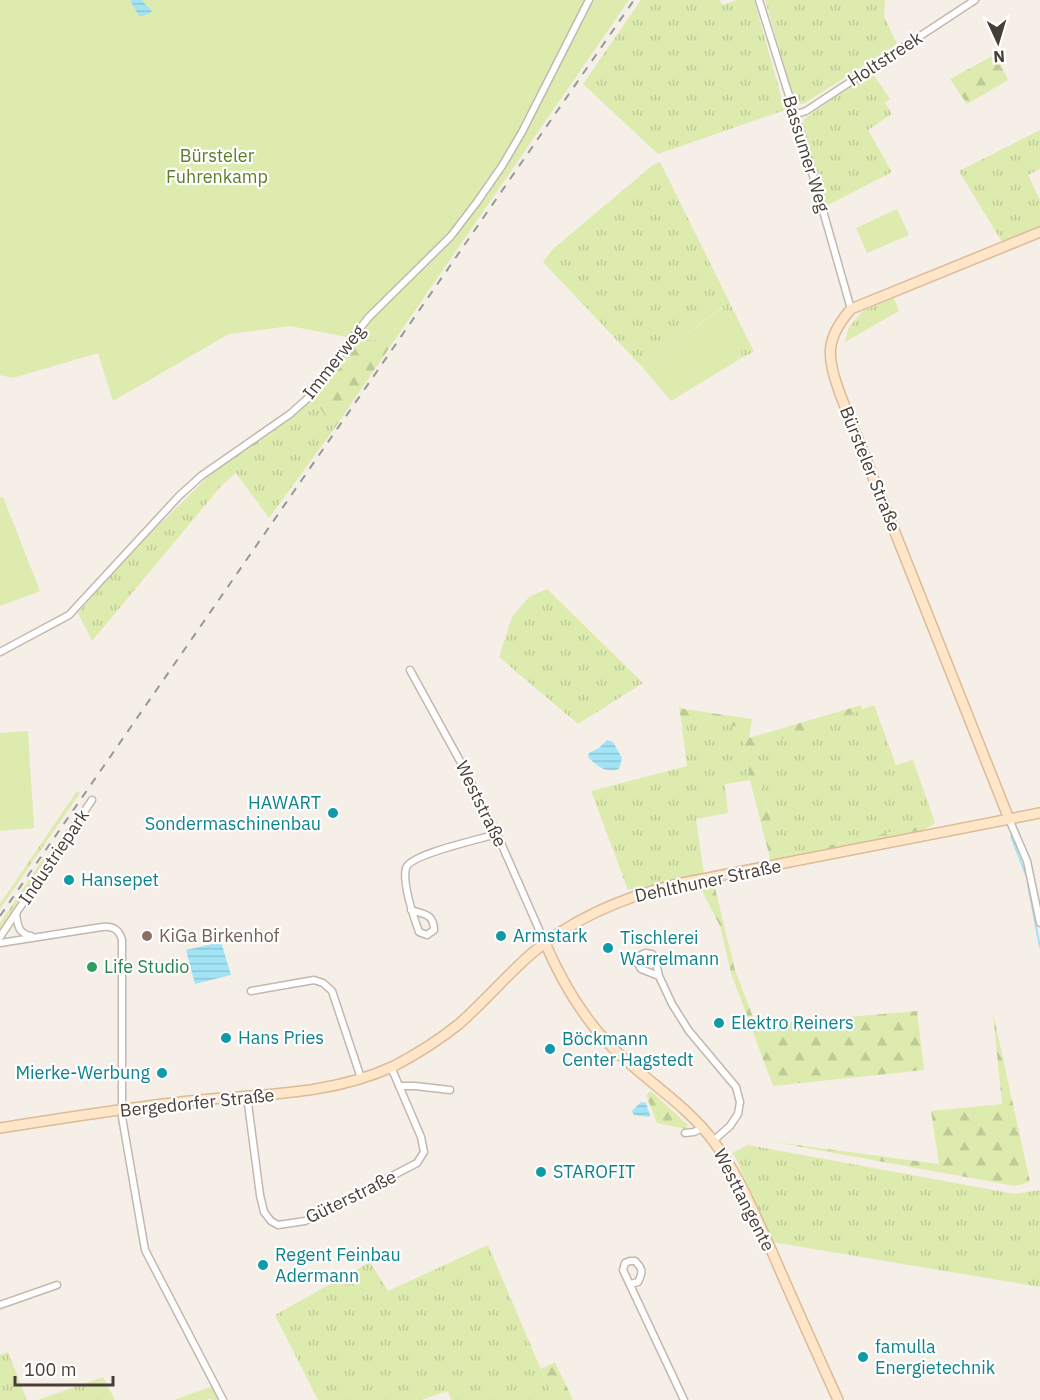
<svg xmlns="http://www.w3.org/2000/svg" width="1040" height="1400" font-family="'IBM Plex Sans',sans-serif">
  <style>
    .grass { fill: url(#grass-tufts) }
    .forest { fill: url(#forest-firs) }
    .park { fill: #ddebaf }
    .water { fill: url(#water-rules) }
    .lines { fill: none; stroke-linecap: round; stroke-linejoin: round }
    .stream { stroke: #a2e4f5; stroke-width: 2 }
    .street-casing { stroke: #c4b7ad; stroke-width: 9 }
    .secondary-casing { stroke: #dbbb98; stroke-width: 12 }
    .street { stroke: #fff; stroke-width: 6 }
    .secondary { stroke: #ffe6c8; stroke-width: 9 }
    .rail { stroke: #989898; stroke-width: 2; stroke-dasharray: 8 8; stroke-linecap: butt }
    .culture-dot { fill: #0f9aa8; stroke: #fff; stroke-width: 2 }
    .education-dot { fill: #8d6e63; stroke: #fff; stroke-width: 2 }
    .leisure-dot { fill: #2e9e5b; stroke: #fff; stroke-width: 2 }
    .labels { text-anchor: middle; stroke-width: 4.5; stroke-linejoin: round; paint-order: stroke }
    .street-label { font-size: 18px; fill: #493e36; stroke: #fff }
    .park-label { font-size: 18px; fill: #5a7f25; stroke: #fff }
    .culture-label { font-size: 18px; fill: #0d838f; stroke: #fff; text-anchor: start }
    .education-label { font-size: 18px; fill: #785e54; stroke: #fff; text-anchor: start }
    .leisure-label { font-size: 18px; fill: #27864d; stroke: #fff; text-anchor: start }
  </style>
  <defs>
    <pattern id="grass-tufts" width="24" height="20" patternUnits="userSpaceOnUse" patternTransform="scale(1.5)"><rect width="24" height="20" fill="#ddebaf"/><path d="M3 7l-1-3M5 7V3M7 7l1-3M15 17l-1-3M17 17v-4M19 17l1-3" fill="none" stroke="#bfcb97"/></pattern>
    <pattern id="forest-firs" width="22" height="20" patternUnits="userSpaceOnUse" patternTransform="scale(1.5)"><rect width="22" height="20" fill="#ddebaf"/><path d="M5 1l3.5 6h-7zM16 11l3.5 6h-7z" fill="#bfcb97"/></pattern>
    <pattern id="water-rules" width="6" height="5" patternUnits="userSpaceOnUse" patternTransform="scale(1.5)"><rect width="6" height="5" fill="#a2e4f5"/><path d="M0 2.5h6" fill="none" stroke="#8dc5d3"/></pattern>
  </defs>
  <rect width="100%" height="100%" fill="#f5efe8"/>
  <g class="grass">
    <polygon points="641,0 720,0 722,5 737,0 754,0 785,110 658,154 583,84"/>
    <polygon points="765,0 885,0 884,16 897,44 805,103 796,105"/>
    <polygon points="872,72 890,99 885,103 892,114 868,130 892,172 826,206 803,126 804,119"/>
    <polygon points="1040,130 1040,169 1028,175 1040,200 1040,226 1002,242 959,171"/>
    <polygon points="660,162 663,168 754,352 743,357 722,307 643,368 543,262 554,248 653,165"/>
    <polygon points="894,298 899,311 845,342 849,327 863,311"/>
    <polygon points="318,405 334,429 269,518 236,473 223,484 92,641 78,613 135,548 212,473"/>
    <polygon points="547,589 643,683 578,724 499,657 512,617 529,597"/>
    <polygon points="874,705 896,765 913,760 935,823 779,856 754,749"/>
    <polygon points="681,719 742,726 750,780 725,784 728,813 696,819 704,874 628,890 591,791 687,766"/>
    <polygon points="77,791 80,793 0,909 0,904"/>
    <polygon points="52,851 0,929 0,923 45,856"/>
    <polygon points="748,1145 1015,1194 1040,1190 1040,1287 772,1242 735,1157 732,1153"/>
    <polygon points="488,1245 554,1400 451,1400 448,1391 421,1400 318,1400 275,1315 370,1262 388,1291"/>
    <polygon points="8,1352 27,1400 0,1400 0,1355"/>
    <polygon points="103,1377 115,1400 38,1400"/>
    <polygon points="213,1386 221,1400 212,1400 211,1398 207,1400 174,1400"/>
  </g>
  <g class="forest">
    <polygon points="996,54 1008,80 967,104 950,79"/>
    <polygon points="357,339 394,341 334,429 318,405 229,462 228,460 292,416 310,400"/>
    <polygon points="861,705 862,710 754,749 779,856 935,823 919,833 771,862 750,780 742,727 681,719 679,707 684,709 752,719 749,738"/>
    <polygon points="714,884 735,970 756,1025 917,1011 924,1070 773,1086 731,973 720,926 700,887"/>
    <polygon points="993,1013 1030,1182 1015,1186 774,1142 939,1164 931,1111 1002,1104"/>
    <polygon points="651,1091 688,1125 686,1129 657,1123 646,1095"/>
    <polygon points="555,1362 573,1400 554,1400 541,1369"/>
  </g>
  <g class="park">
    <polygon points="0,0 130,0 139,15 144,4 142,0 629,0 394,341 357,339 290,326 229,334 113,401 98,353 13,378 0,375"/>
    <polygon points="897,209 909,235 867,253 856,228"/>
    <polygon points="723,307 743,357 671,401 643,368"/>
    <polygon points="3,497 40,591 0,606 0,498"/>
    <polygon points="28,731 34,828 0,831 0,733"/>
  </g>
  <g class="water">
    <path d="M130,0h12c3,5 7,6 10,12l-9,4h-4z"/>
    <path d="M607,740l6,2 9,16 -3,11c-14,4 -21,-2 -31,-12l1,-4 10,-5z"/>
    <polygon points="221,942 231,975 195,984 186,950"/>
    <polygon points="641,1102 646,1103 650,1115 649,1117 634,1115 632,1111"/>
  </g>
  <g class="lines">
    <g class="stream">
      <polyline points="1011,836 1026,875"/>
      <polyline points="1028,885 1040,947"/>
    </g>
    <defs>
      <g id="street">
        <polyline points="759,0 802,137 851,309"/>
        <polyline points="794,115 806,111 975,0"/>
        <polyline points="0,652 69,615 179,496 201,476 290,414 309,397 352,338 369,317 451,236 477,202 502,166 522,132 589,0"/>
        <polyline points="410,670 460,761 497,834 545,943"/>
        <polyline points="1009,819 1027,861 1040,923"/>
        <path d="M411,910c13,4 23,4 23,20l-7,5 -8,-3c-5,-14 -17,-49 -13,-64 4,-14 75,-29 91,-34"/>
        <path d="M16,914c2,12 2,19 15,22"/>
        <polyline points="0,937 92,800"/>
        <path d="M0,943l102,-16c11,-1 17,2 20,13v177l23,133 78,150"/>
        <polyline points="659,976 641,969 637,962 639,956 645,953 652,954 655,959 659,976 672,1004 689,1031 736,1087 740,1102 738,1114 730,1126 713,1141"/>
        <polyline points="251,991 314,980 323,983 332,991 361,1078"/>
        <polyline points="399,1086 415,1086 450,1090"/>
        <polyline points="247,1096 260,1195 264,1212 271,1221 278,1225 305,1221 417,1163 424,1152 421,1137 391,1067"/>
        <polyline points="685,1133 694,1132 702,1128"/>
        <path d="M631,1284l7,-2c5,-10 5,-13 -3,-21h-5l-5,2 -2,7 61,130"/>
        <polyline points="0,1305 57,1285"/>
      </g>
      <g id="secondary">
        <path d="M1009,819l-169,-425c-13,-37 -16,-54 11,-85l189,-77"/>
        <path d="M545,943c17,39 38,76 69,106 32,32 73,56 100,93 26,34 41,74 59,112 21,49 43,97 65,146"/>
        <path d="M0,1128c63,-10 126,-20 189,-27 69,-7 141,-5 205,-35 23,-12 45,-26 65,-42 25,-22 47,-48 72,-70 42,-36 92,-57 146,-70l363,-71"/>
      </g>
    </defs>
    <use href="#street" class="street-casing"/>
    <use href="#secondary" class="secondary-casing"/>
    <use href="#street" class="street"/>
    <use href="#secondary" class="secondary"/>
    <polyline class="rail" points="0,916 634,0"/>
  </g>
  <g class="culture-dot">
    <circle cx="333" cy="813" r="6"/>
    <circle cx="69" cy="880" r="6"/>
    <circle cx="501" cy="936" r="6"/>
    <circle cx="608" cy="948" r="6"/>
    <circle cx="719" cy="1023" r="6"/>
    <circle cx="226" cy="1038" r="6"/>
    <circle cx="550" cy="1049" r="6"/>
    <circle cx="162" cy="1073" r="6"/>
    <circle cx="541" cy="1172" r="6"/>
    <circle cx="263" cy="1265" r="6"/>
    <circle cx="863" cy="1357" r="6"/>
  </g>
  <circle class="education-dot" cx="147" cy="936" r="6"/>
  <circle class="leisure-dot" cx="92" cy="967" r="6"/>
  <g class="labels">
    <g class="street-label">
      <text transform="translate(885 59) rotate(-33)" y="6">Holtstreek</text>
      <text transform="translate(806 154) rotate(73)" y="6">Bassumer Weg</text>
      <text transform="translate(334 362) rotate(-52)" y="6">Immerweg</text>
      <text transform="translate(870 469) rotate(68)" y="6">Bürsteler Straße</text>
      <text transform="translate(481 804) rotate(64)" y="6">Weststraße</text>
      <text transform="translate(54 857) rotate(-56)" y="6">Industriepark</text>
      <text transform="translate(708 881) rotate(-12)" y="6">Dehlthuner Straße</text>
      <text transform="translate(197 1103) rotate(-6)" y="6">Bergedorfer Straße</text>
      <text transform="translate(351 1197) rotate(-26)" y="6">Güterstraße</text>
      <text transform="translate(744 1200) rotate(63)" y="6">Westtangente</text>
    </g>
    <g class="park-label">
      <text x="217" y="162">Bürsteler<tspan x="217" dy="21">Fuhrenkamp</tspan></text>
    </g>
    <g class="culture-label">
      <text x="321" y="809" text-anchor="end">HAWART<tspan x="321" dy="21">Sondermaschinenbau</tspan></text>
      <text x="81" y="886">Hansepet</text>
      <text x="513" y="942">Armstark</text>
      <text x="620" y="944">Tischlerei<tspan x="620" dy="21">Warrelmann</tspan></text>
      <text x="731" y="1029">Elektro Reiners</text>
      <text x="238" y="1044">Hans Pries</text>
      <text x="562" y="1045">Böckmann<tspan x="562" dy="21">Center Hagstedt</tspan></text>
      <text x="150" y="1079" text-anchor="end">Mierke-Werbung</text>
      <text x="553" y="1178">STAROFIT</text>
      <text x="275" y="1261">Regent Feinbau<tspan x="275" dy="21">Adermann</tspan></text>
      <text x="875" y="1353">famulla<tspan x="875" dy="21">Energietechnik</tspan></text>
    </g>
    <g class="education-label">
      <text x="159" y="942">KiGa Birkenhof</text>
    </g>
    <g class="leisure-label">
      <text x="104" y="973">Life Studio</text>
    </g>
  </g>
  <g transform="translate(998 42) rotate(176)" stroke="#ffffff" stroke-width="4.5" paint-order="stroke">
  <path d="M0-4.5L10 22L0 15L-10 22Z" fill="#493e36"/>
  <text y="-9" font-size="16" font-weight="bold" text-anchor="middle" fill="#493e36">N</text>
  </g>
  <path d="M15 1376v9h98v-9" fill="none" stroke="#493e36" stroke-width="3"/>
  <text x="24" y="1376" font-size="18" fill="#493e36" stroke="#ffffff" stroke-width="4.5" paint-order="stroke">100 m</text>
</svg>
